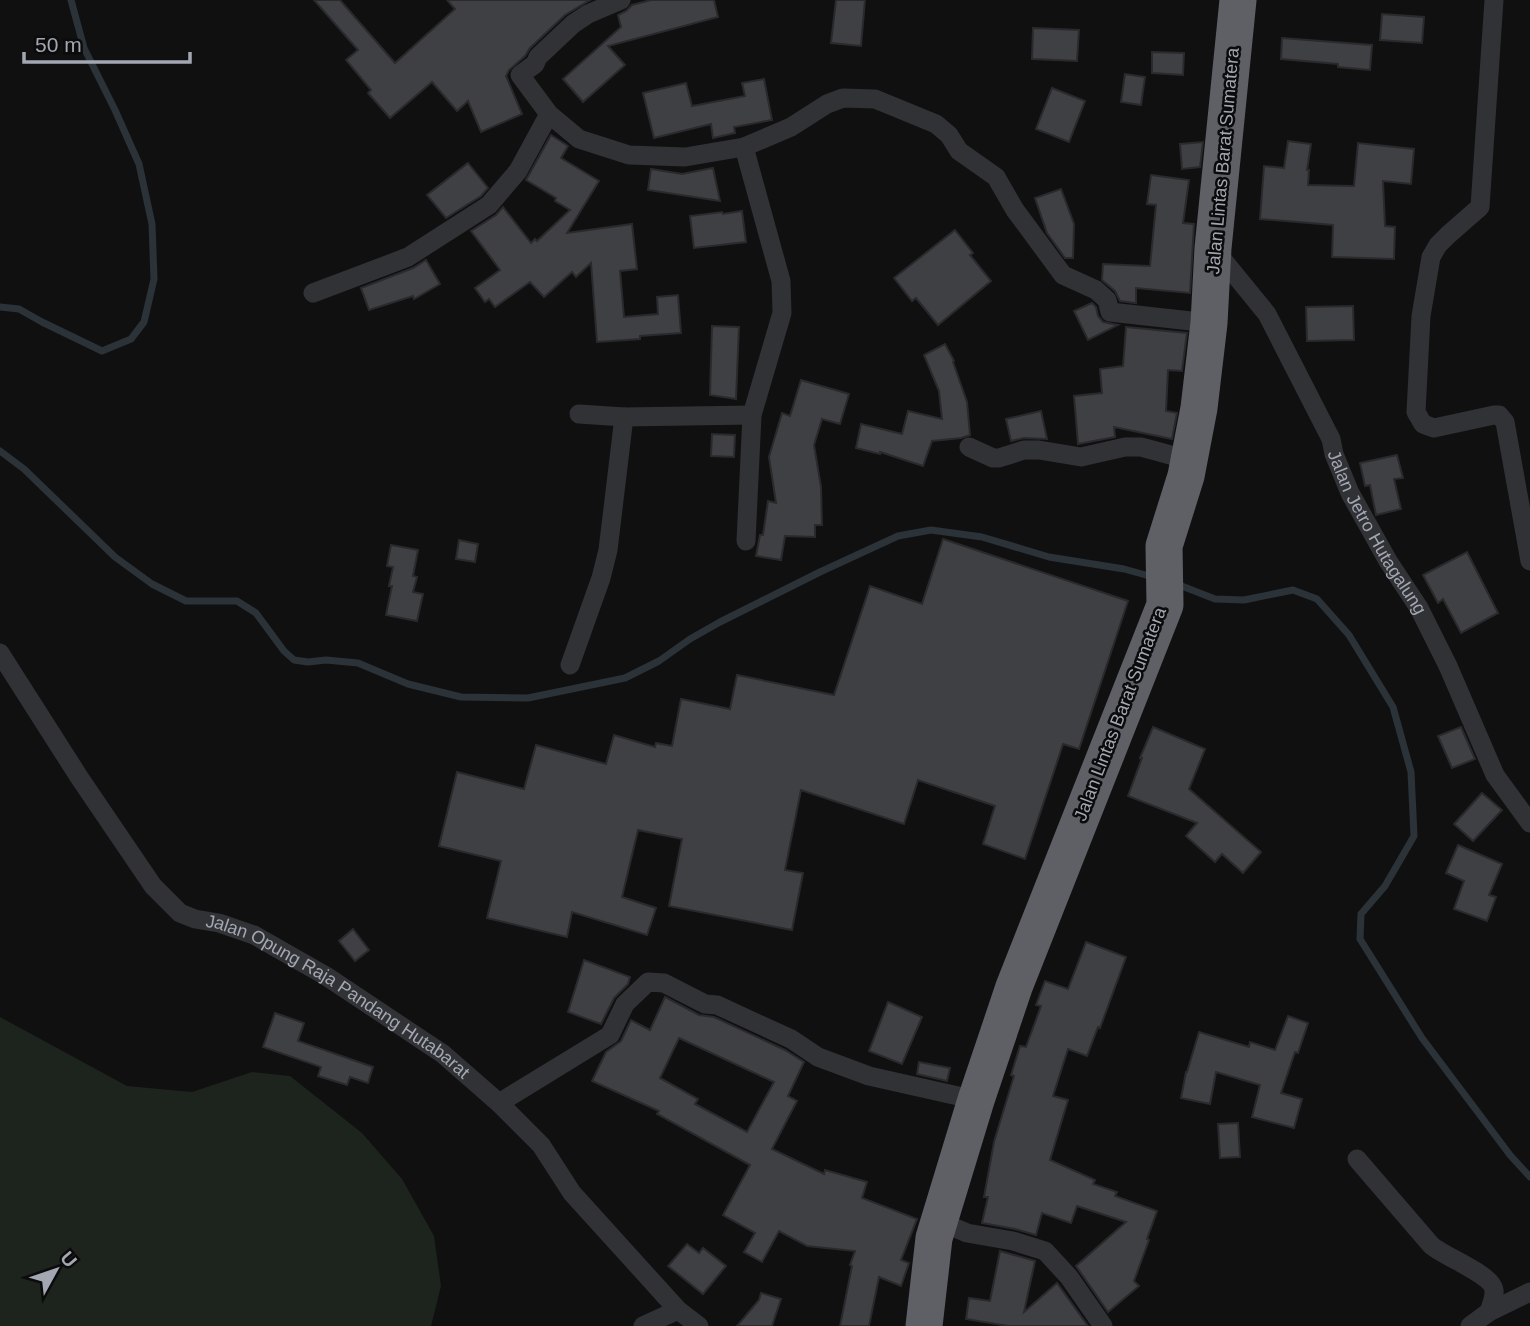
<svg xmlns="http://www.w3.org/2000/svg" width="1530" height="1326" font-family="Arial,sans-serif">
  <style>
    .green { fill: #1d231d }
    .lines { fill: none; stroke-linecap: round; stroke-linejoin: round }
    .stream { stroke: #2b3238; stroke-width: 7 }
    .building { fill: #3f4044; stroke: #2a2a2d; stroke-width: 2; fill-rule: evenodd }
    .street { stroke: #313236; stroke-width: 19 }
    .highway { stroke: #5e6066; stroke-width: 37 }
    .labels { text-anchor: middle; stroke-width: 5; stroke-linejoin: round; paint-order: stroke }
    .street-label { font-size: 18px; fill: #a2a7b1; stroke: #0b0b0c }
  </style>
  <rect width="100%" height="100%" fill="#101011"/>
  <polygon class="green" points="0,1017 127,1086 192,1092 252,1072 290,1076 362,1133 402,1179 434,1236 441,1286 431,1326 0,1326"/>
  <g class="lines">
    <g class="stream">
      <polyline points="0,307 19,309 42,322 102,351 131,339 144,322 154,279 152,224 139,164 115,110 84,48 71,0"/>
      <polyline points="0,451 24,469 115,557 152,584 186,601 237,601 256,613 284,651 294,660 308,662 326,660 358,663 408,684 461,697 528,698 625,678 659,661 690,639 720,622 820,572 898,536 931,530 982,537 1049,557 1124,569 1153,577"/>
      <polyline points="1174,583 1215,599 1244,600 1293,590 1317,599 1349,635 1393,707 1411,772 1414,836 1385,886 1361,914 1360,939 1422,1038 1510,1155 1530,1177"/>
    </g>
  </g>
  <g class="building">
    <polygon points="314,0 340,0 395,63 455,9 447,0 590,0 565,15 530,48 525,56 509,70 506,76 522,114 481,132 468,101 457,111 432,82 390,118 368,93 371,90 346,60 358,50"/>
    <polygon points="651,0 714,0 718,17 608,46 625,65 583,102 563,79 621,27 618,15 626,11 632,5"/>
    <polygon points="836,0 865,0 861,46 831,43"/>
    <polygon points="1382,14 1424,17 1422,43 1380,40"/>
    <polygon points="1033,28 1079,30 1077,61 1032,59"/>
    <polygon points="1282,38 1372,45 1370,70 1338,67 1338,64 1281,59"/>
    <polygon points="1152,52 1184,53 1183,75 1152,73"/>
    <polygon points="1125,74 1145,77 1141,105 1121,102"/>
    <polygon points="764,79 772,120 734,127 735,133 713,138 711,124 654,138 643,93 686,83 692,106 745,96 742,83"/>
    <polygon points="1052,88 1085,101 1069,142 1036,129"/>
    <polygon points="551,135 568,146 561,158 599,181 567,233 632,224 637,269 620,271 624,317 658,314 657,297 678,295 681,333 640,336 640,339 597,342 591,263 576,277 572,272 544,297 530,282 495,307 489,299 485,302 475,288 500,270 471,231 496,215 503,207 531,243 535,239 537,241 570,210 555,201 556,198 526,180"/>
    <polygon points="1288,141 1311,144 1307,170 1309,170 1308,185 1354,186 1358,143 1414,149 1411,184 1383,181 1385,226 1395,227 1394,259 1332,257 1333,225 1260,219 1264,166 1284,168"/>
    <polygon points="1203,142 1200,167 1182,169 1180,144"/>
    <polygon points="468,163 488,188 481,196 446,218 427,195"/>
    <polygon points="713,168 720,201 648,190 651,169 682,174"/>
    <polygon points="1151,175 1189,180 1183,223 1194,224 1190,293 1136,288 1136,303 1120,301 1115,291 1102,280 1103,264 1150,266 1156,205 1147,204"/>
    <polygon points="1061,189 1074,224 1073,258 1065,258 1047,233 1035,198"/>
    <polygon points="742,211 746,242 694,248 690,216 722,212 723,214"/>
    <polygon points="955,230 973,253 970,255 991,281 938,325 916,298 912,301 894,278"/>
    <polygon points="426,260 440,284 414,299 413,296 369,310 361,288 413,268"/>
    <polygon points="1092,303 1096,307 1098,316 1103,322 1118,325 1088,340 1074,311"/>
    <polygon points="1353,306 1354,340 1307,341 1306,307"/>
    <polygon points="712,326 739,327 736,399 710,395"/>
    <polygon points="1126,327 1187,333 1182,371 1168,370 1166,411 1177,413 1172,439 1114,427 1115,437 1078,444 1074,396 1102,393 1100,369 1123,366"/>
    <polygon points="945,344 954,361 953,362 967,402 970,435 961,438 932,441 923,466 880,452 880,454 856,448 861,424 902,434 908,411 942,419 939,391 924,355"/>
    <polygon points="801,380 849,394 840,424 822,419 814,445 821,487 822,525 815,525 815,537 785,536 781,560 756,556 760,535 763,535 768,501 776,503 769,457 782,413 790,416"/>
    <polygon points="1041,411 1047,439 1024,438 1011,441 1006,419"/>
    <polygon points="712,434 735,435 734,457 711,456"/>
    <polygon points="1397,455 1403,478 1394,479 1401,509 1376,515 1370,485 1365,486 1360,463"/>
    <polygon points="943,539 1128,601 1079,749 1063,744 1025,859 983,844 995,806 918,780 904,824 801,790 785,870 803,873 792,930 669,906 682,839 638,830 622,897 656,908 647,935 572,912 567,937 487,918 501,861 439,846 457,772 524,789 536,745 606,764 614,735 655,747 656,743 672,746 681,699 730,709 737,675 834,695 870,586 922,604"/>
    <polygon points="459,540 478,544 475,562 456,559"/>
    <polygon points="391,545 418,550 413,576 417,577 413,592 423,594 417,621 386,615 392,586 389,586 393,567 387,566"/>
    <polygon points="1467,552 1498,613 1461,633 1443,599 1438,603 1423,575"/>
    <polygon points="1153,727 1205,749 1189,789 1261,852 1243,873 1222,854 1215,862 1186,836 1197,823 1128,796 1142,758 1140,758"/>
    <polygon points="1461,727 1475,759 1452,768 1438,736"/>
    <polygon points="1482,793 1502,810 1473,841 1454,824"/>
    <polygon points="1458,845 1502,864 1489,895 1496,897 1487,921 1454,909 1464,881 1446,873"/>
    <polygon points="353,929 369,950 355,961 339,941"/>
    <polygon points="1086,942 1126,957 1100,1028 1098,1027 1087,1056 1068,1049 1053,1096 1068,1100 1050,1160 1095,1180 1093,1184 1117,1192 1115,1196 1157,1211 1147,1239 1149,1240 1134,1281 1139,1286 1108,1312 1076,1266 1126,1222 1077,1206 1071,1223 1042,1213 1036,1235 1015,1229 982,1223 988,1197 984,1197 994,1142 1014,1076 1011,1075 1020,1046 1026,1047 1041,1006 1036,1005 1045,981 1068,989"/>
    <polygon points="584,960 630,977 628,984 614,998 601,1024 568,1012"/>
    <path d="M665,997l34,18 15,2 71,33 19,12 -16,34 9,5 -25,48 52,25 1,-4 42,12 -5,16 55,21 -16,41 8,3 -8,23 -22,-9 -10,49h-29l12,-60 -2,-1 5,-14 -48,-5 -28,-15 -17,31 -18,-10 11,-19 -32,-18 27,-50 -93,-51 2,-3 -67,-30 14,-29 15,-11 10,-21 19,10zM679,1038l95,44 -27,50 -52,-28 3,-5 -38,-21z"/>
    <polygon points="888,1002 922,1017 902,1064 869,1051"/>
    <polygon points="275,1013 304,1023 298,1041 373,1067 368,1083 350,1077 347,1085 318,1076 321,1067 263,1047"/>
    <polygon points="1288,1016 1308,1023 1298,1053 1295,1052 1281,1093 1302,1099 1294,1128 1252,1117 1260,1085 1216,1072 1210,1104 1181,1098 1186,1072 1187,1072 1199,1032 1249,1047 1250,1042 1275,1050"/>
    <polygon points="919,1062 950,1068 947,1081 917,1074"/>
    <polygon points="1238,1123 1240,1157 1220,1158 1218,1124"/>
    <polygon points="687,1244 699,1253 703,1248 726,1266 703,1294 668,1266"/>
    <polygon points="1000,1251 1035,1261 1024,1312 1057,1283 1088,1326 1008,1326 966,1319 969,1298 990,1301"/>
    <polygon points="761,1293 781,1299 772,1326 737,1326 759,1300"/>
  </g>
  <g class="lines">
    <g class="street">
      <polyline points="621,0 588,14 573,24 538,57 535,64 520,75 549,114 579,139 629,155 685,157 744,147 791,127 827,104 843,98 875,99 936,124 949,135 959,151 996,177 1015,210 1063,275 1096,290 1107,300 1110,312 1209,323"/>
      <polyline points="1494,0 1480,207 1448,235 1438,245 1431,257 1421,316 1416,412 1423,424 1434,428 1494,415 1499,415 1505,422 1530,561"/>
      <polyline points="744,147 781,281 782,313 752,415 746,541"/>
      <path id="s1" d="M1214,249l53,65 64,125 3,15 16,39 38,68 31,47 29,58 47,109 35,48"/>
      <polyline points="313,293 408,257 489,205 518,171 549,114"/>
      <polyline points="579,414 624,417 752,415"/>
      <polyline points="969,447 993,458 999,458 1024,450 1039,450 1081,457 1125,447 1141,447 1189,460"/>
      <path id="s2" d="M0,653l79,124 74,109 27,27 15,6 24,4 35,12 72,41 117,78 56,49 42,42 31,48 106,117 21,16"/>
      <polyline points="570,665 601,578 608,550 624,417"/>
      <polyline points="499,1103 610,1035 625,1004 648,982 664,983 705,1004 717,1005 791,1039 818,1057 869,1076 976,1100"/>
      <path d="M1357,1159l74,86c13,12 61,29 63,45 1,7 -3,15 -5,22"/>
      <polyline points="939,1221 967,1233 1013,1241 1045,1251 1069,1277 1103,1326"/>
      <polyline points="643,1326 678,1310"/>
      <polyline points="1470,1326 1489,1312 1530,1292"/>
    </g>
    <polyline class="highway" points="924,1326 934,1238 976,1100 1014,987 1165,605 1164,546 1186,476 1199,408 1209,323 1213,248 1238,0"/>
  </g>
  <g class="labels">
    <g class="street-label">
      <text transform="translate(1223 161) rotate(-85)" y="6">Jalan Lintas Barat Sumatera</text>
      <text dy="6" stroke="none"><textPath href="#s1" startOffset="329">Jalan Jetro Hutagalung</textPath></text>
      <text transform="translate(1120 714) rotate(-69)" y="6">Jalan Lintas Barat Sumatera</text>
      <text dy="6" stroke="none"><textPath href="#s2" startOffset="497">Jalan Opung Raja Pandang Hutabarat</textPath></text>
    </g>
  </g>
  <g transform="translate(56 1270) rotate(50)" stroke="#0b0b0c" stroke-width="5" paint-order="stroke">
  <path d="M0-5L12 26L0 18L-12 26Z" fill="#a2a7b1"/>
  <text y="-10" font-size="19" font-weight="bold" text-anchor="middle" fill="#a2a7b1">U</text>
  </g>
  <path d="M24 52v10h166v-10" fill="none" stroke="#a2a7b1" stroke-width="3.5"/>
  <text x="35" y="52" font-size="21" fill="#a2a7b1" stroke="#0b0b0c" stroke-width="5" paint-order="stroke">50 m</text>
</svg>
